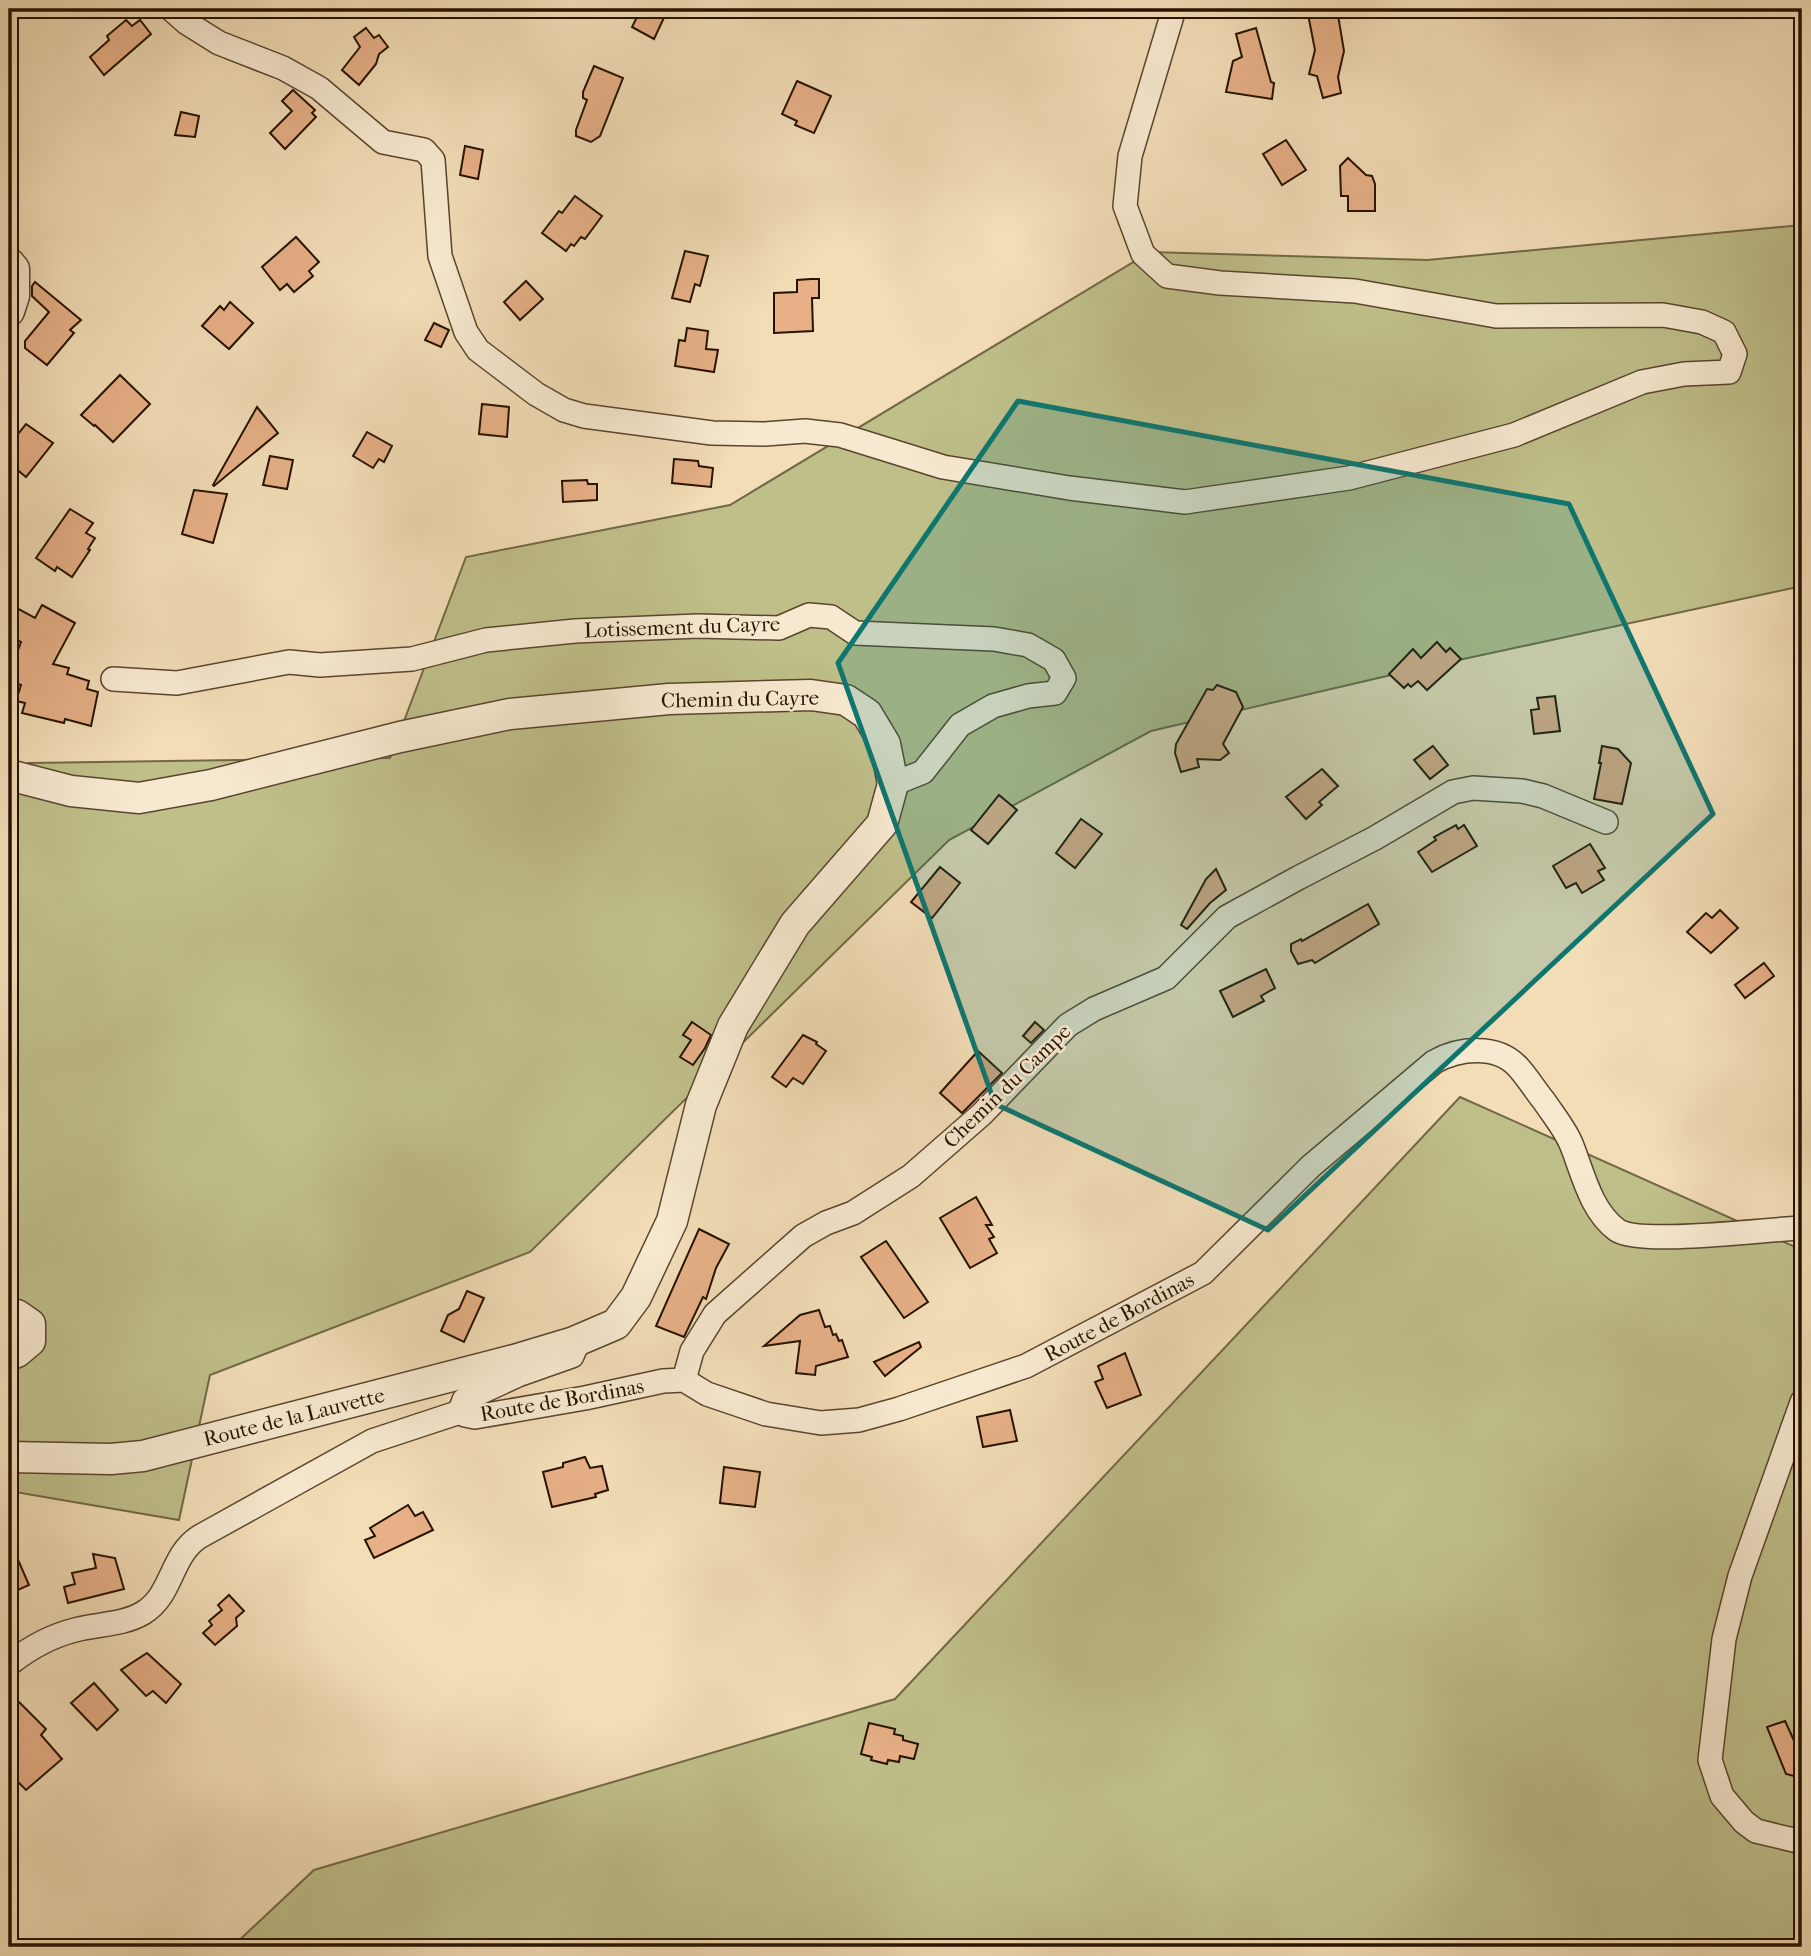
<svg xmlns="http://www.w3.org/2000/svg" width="1811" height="1956" font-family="'IM FELL French Canon',serif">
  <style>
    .green { fill: #bfbf8a; stroke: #726845; stroke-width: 2 }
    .building { fill: #e7b087; stroke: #261200; stroke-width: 2 }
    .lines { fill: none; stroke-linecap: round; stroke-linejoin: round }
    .minor-casing { stroke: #59452e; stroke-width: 26 }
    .tertiary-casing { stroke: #59452e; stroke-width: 33 }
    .minor { stroke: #f7e9d0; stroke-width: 23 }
    .tertiary { stroke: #f7e9d0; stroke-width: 30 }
    .marked { fill: #0f766e; fill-opacity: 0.2; stroke: #0f766e; stroke-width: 5; stroke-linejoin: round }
    .labels { text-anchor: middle; stroke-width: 5; stroke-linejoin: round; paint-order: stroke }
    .street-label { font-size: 21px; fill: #261200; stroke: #f7e9d0 }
  </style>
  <rect width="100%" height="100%" fill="#f2ddb7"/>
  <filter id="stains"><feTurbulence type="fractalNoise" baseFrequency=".00286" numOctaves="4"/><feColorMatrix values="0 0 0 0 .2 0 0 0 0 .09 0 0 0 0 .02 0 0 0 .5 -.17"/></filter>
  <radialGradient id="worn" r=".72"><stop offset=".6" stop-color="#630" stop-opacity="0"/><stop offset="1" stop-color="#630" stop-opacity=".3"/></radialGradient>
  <g class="green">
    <polygon points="1802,225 1802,586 1417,669 1151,731 949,840 530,1252 210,1375 179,1520 9,1491 9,786 28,763 390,758 466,557 730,505 1150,252 1427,260"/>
    <polygon points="1460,1097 1802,1250 1802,1947 232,1947 314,1870 895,1699"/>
  </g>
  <g class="building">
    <polygon points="641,9 668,9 654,39 632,27"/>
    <polygon points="1307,9 1337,9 1344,51 1338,77 1341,93 1323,98 1317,76 1309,74 1315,50"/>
    <polygon points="126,20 132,26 140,20 151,34 104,75 90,57 109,40 107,36"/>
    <polygon points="366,28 374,38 379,35 388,47 379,54 376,64 359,85 342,70 360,47 354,37"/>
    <polygon points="1256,28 1271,82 1274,83 1272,99 1226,92 1233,61 1242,57 1236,34"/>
    <polygon points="594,66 623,78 600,136 591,142 576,136 576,130 587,100 583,98 583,92"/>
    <polygon points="797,81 831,96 814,133 795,125 797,121 782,114"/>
    <polygon points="293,90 315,110 312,113 316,117 285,149 270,133 292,111 282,101"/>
    <polygon points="181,112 199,116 195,137 175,135"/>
    <polygon points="1286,140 1306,170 1282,185 1263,154"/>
    <polygon points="465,146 483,150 478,179 460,175"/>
    <polygon points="1348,158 1366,175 1372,176 1375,184 1375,211 1348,211 1348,196 1341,196 1340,166"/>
    <polygon points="575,196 602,216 585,239 581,237 574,246 571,244 566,251 542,233 559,211 562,213"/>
    <polygon points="296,237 319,262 309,271 313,276 294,292 287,284 280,290 262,267"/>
    <polygon points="685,251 708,256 700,286 695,284 690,302 672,298"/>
    <polygon points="811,279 819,279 819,298 812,298 813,331 774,333 774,293 797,292 797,280"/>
    <polygon points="526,281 543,299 520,320 504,302"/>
    <polygon points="35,282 81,320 70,330 74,333 47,365 25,348 25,341 49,312 32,296 32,286"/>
    <polygon points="230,302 253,323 229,349 202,326 220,306 224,310"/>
    <polygon points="434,323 449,330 441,347 425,340"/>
    <polygon points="687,328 708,331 706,349 718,350 714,372 675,366 679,340 685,341"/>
    <polygon points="120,375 150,404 113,442 95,425 94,426 81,415"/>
    <polygon points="482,404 509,407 507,437 479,434"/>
    <polygon points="257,407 278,433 214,486 213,485"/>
    <polygon points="26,424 53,443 26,477 9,463 9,445"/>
    <polygon points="367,432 392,446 384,462 379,459 373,468 353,456"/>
    <polygon points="270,456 293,460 287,489 263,485"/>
    <polygon points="674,459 698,461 699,466 713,468 711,487 672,483"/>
    <polygon points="587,480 588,484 597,484 597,500 563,502 562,481"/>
    <polygon points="194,490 227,494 213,543 182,534"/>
    <polygon points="70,509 93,523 86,533 95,538 88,549 90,550 72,577 57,567 55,571 36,558"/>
    <polygon points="42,605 75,623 53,664 69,668 67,674 89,681 87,689 98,692 91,726 65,719 64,723 22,713 25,703 16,701 21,685 9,681 9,674 21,642 9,636 9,617 15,607 35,618"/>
    <polygon points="1437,642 1446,652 1450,648 1461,659 1427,690 1418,681 1411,687 1408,684 1404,688 1389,674 1413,649 1421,658"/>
    <polygon points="1217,685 1236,692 1243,707 1223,744 1229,753 1220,760 1197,759 1199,767 1181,772 1175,753 1176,744 1207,689 1213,690"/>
    <polygon points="1555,696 1560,731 1534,734 1531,710 1539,709 1537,698"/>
    <polygon points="1433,746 1448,765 1430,779 1414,760"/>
    <polygon points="1602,746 1618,749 1631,763 1622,804 1594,799 1601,763 1599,763"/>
    <polygon points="1322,769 1338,786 1319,802 1322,805 1306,819 1286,797"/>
    <polygon points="999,795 1017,810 988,844 971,830"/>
    <polygon points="1081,819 1102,834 1075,868 1056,853"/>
    <polygon points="1456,825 1458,829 1464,825 1477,846 1432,872 1418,852 1436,840 1434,837"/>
    <polygon points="1590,844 1605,868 1598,871 1604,880 1582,893 1576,883 1566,888 1553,866"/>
    <polygon points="940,867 960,883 932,918 911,902"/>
    <polygon points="1216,869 1226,890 1210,903 1187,929 1181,925 1206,879"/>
    <polygon points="1368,904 1379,924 1315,963 1312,960 1298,964 1291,951 1291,944 1301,939 1302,941"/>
    <polygon points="1720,910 1738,928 1711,953 1687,932 1706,913 1712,918"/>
    <polygon points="1764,963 1774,976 1745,998 1735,985"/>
    <polygon points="1266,969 1275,988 1261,996 1264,1001 1233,1017 1220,991"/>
    <polygon points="692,1022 711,1035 705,1048 693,1065 680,1057 691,1040 683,1035"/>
    <polygon points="1035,1022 1044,1030 1031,1043 1023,1036"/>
    <polygon points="803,1035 817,1042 816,1044 826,1051 803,1084 793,1078 786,1087 772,1077"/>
    <polygon points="978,1051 1002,1073 962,1113 940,1093"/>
    <polygon points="976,1197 992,1225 986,1225 994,1237 989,1239 997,1253 970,1268 940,1218"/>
    <polygon points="699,1229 729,1244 716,1268 706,1299 703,1297 684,1337 656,1326"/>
    <polygon points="886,1241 928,1302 904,1318 861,1257"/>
    <polygon points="467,1291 484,1298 464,1342 441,1331 448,1315 459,1309"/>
    <polygon points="819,1310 825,1327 830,1326 833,1335 836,1334 839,1341 842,1340 848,1357 816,1366 815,1375 796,1373 800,1341 764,1346 800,1315"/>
    <polygon points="919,1342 921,1347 885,1376 874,1362"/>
    <polygon points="1125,1353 1141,1395 1107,1408 1095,1382 1103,1379 1098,1366"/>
    <polygon points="1010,1410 1017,1441 983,1447 977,1417"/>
    <polygon points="585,1457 590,1468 602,1466 608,1490 595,1494 596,1497 552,1507 543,1472 563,1467 563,1463"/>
    <polygon points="724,1467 760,1472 755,1507 720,1503"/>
    <polygon points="408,1505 415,1516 423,1512 433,1530 374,1558 365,1540 375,1536 370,1528"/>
    <polygon points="9,1539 29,1585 9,1594"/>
    <polygon points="93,1554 115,1558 124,1589 68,1603 64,1587 75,1584 72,1573 96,1568"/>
    <polygon points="229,1595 244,1611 236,1618 237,1626 215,1645 203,1633 212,1625 209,1621 222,1610 218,1605"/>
    <polygon points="147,1653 181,1684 166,1703 153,1691 146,1696 121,1670"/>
    <polygon points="94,1683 118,1710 97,1730 71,1703"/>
    <polygon points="17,1700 46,1729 41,1735 62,1759 26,1790 19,1783 9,1794 9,1707"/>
    <polygon points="1785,1721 1802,1758 1802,1778 1786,1774 1767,1727"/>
    <polygon points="869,1723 895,1729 894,1734 903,1736 903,1740 918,1744 914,1759 900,1756 899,1762 888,1760 887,1764 871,1760 872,1757 861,1754"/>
  </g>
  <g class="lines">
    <defs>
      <g id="minor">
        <polyline points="171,9 187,23 219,43 283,68 319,88 383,142 424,150 433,160 440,256 466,332 478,350 536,394 564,410 584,416 712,433 765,434 805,431 840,435 943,467 1069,488 1185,502 1349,478 1514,435 1642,382 1684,374 1729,372 1735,354 1724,332 1702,322 1663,315 1496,316 1355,291 1220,283 1167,276 1143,254 1125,206 1130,156 1174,9"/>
        <polyline points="113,679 177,683 289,662 320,665 412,659 486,640 575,631 698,626 779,628 809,615 831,617 855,633 994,639 1028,645 1054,660 1064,678 1055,693 1028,696 993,706 960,725 923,772 893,784"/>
        <path d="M574,1342l1,7 -3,7 -54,19 -54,25 -3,8 4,7 10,2 110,-19 78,-17 21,-1 23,14 59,20 55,9 38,-3 40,-11 127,-43 177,-93 108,-107 123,-104c25,-14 63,-18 84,5 10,11 17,23 26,34 10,15 22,29 28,45 11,28 19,65 45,84 22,16 152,-1 185,-2"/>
        <polyline points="684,1380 692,1351 715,1314 803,1236 826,1223 853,1213 911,1176 982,1114 1068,1025 1094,1009 1166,978 1227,917 1298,878 1375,838 1453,792 1473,788 1522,791 1543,796 1606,822"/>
        <polyline points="1802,1402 1740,1576 1724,1639 1710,1760 1722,1796 1744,1822 1756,1831 1802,1842"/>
        <path d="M9,1664c19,-15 42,-28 66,-34 22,-6 48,-5 68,-17 30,-18 27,-57 56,-76l173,-96 91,-30"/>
      </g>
      <g id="tertiary">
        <polyline points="9,263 14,269 14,296 9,311"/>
        <polyline points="9,775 71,791 139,798 211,785 400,737 510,714 669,699 811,695 846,700 867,714 885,744 893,784 882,824 795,924 733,1026 701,1105 672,1221 636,1297 616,1324 574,1342 514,1360 143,1456 111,1459 9,1457"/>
        <polyline points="9,1317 17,1315 30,1324 30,1341 17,1352 9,1355"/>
      </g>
    </defs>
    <use href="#minor" class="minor-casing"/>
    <use href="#tertiary" class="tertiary-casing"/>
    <use href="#minor" class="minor"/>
    <use href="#tertiary" class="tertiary"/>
  </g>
  <path class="marked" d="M1018,401l551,103 144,310 -445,416 -273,-126 -157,-441z"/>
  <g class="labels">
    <g class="street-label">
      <text transform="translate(682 627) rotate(-2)" y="7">Lotissement du Cayre</text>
      <text transform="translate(740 699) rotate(-1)" y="7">Chemin du Cayre</text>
      <text transform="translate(1007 1086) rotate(-44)" y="7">Chemin du Campe</text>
      <text transform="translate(1119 1317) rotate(-28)" y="7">Route de Bordinas</text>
      <text transform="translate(562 1400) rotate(-10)" y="7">Route de Bordinas</text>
      <text transform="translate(294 1417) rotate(-14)" y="7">Route de la Lauvette</text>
    </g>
  </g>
  <rect width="1811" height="1956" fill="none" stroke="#f2ddb7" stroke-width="35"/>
  <rect x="10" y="10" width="1790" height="1935" fill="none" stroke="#261200" stroke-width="3.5"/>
  <rect x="18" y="18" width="1776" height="1921" fill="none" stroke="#261200" stroke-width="2"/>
  <rect width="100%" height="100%" filter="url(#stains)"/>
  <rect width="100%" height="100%" fill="url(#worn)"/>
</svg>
